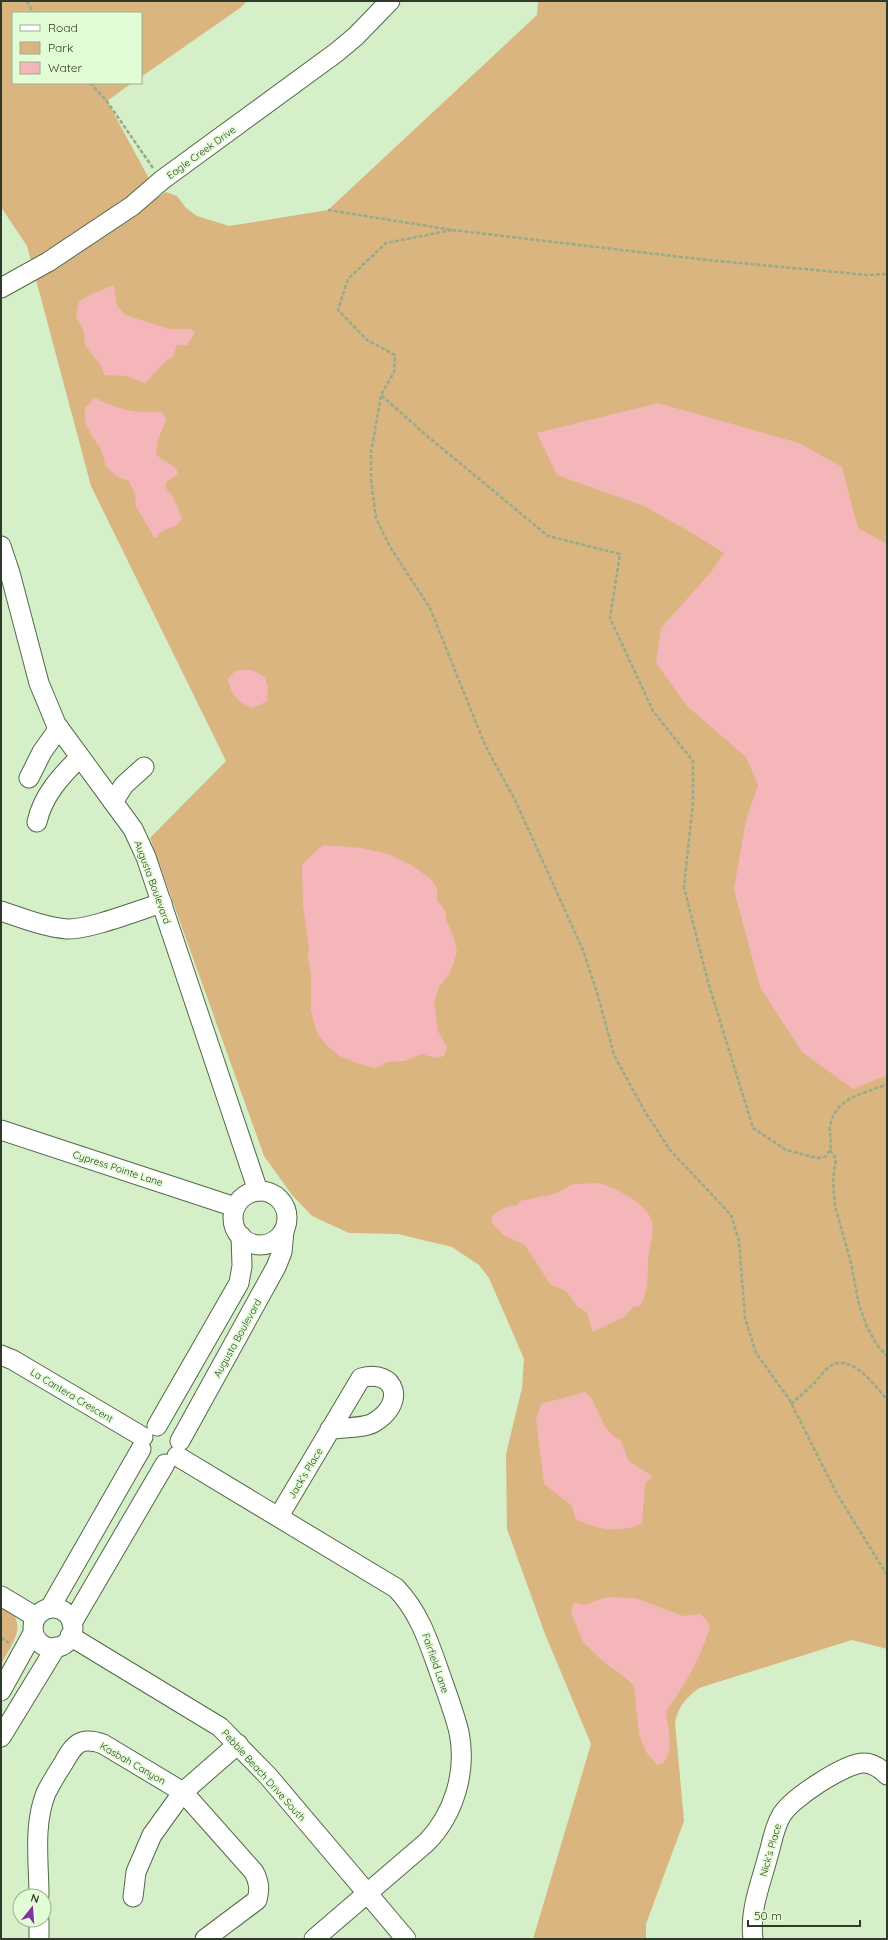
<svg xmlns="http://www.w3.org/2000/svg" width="888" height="1940" font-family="Quicksand,sans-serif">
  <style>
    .green { fill: #dbb580 }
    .water { fill: #f5b6b9 }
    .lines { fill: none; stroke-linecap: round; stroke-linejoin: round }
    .minor-casing { stroke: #526947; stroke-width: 21 }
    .path { stroke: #96aa8c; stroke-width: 2.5; stroke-dasharray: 4 2; stroke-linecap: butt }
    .minor { stroke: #fff; stroke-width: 19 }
    .labels { text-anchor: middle; stroke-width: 3.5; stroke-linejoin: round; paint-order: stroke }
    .street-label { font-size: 10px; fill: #303a2a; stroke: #e2fdd5 }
  </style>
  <rect width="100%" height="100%" fill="#d5efc8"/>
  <g class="green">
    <path d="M1,1h246l-7,7 -99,69v-64h-128v70h119l-25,18 52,96 7,-5 11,4 9,12 11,8 32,10 99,-16 209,-195 1,-14h349v1648l-35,-9 -153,48c-13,10 -20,17 -24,34l9,99 -38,103v15h-113l58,-195 -46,-110 -38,-105 -1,-75 16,-66 2,-29 -35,-81 -10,-13 -27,-18 -54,-13 -49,-1 -37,-17 -20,-21 -28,-39 -114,-318 76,-77 -135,-275 -64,-240 -26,-39z"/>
    <path d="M1,1604c30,17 12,39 0,60z"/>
  </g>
  <g class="water">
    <polygon points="114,285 117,305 125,315 169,329 191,329 195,333 187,345 177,345 173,357 167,360 145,383 126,376 104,375 102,367 86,347 83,330 76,316 79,301 94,293"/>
    <path d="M94,398l5,1 1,2c25,10 35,12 62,11l4,8 -8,20 -2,14 4,4 16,10 2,6 -12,8v6l7,9 9,21c-5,12 -20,9 -25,19l-3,1 -19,-34 1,-8 -7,-15 -12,-4 -12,-12c-1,-19 -16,-28 -20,-44 -1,-3 0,-9 0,-13z"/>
    <polygon points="658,403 799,443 842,467 858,528 887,544 887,1075 853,1089 802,1052 760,987 734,890 746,820 758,785 746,757 687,706 656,663 661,628 711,572 724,553 692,533 644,506 557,475 537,433"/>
    <path d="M240,670h12l13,7 3,10 -1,14 -14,7c-15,-6 -22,-13 -25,-29l6,-7z"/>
    <polygon points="323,845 361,848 388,854 413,866 432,880 437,889 437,900 446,912 446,920 453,935 457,952 450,973 439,987 434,1003 438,1031 447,1048 444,1056 436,1058 421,1054 405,1061 388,1062 375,1068 356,1063 340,1056 326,1045 316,1031 311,1011 311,974 308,959 309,945 303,906 302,864"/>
    <path d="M600,1183c17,7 45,18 52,38 3,12 -4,28 -4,40 0,14 0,33 -8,45l-7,1 -9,10 -32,15 -4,-18 -11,-8 -11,-15 -16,-7 -25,-39 -22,-10 -10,-11 -2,-6c8,-9 14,-12 26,-13l3,-4 34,-7 19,-10z"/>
    <path d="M585,1392c14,9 13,37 36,49l8,20 23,15 -7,8 -3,39c-21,11 -48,7 -67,-5l-3,-12 -28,-22 -8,-65 5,-15z"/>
    <path d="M607,1597l28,1 48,18 17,-2 6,5 4,8c-9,30 -25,58 -44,84 1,15 12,50 -9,54l-11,-13 -7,-17 -5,-49 -8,-8 -22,-16 -21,-20 -12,-30 3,-10 10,3z"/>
  </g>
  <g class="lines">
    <defs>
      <g id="minor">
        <polyline points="1,288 48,262 132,206 162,180 337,52 356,36 390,1"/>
        <polyline points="1,546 10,573 39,683 56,724 133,829 146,857 258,1191"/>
        <polyline points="29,778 42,752 59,728"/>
        <polyline points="113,802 124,785 144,767"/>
        <path d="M37,822c6,-27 24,-46 43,-65"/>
        <path d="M1,911c21,7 43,16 66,18 22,1 72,-19 95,-26"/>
        <polyline points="1,1130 235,1207"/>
        <circle cx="260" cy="1218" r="27"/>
        <polyline points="1,1355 13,1360 143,1437"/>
        <polyline points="157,1426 239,1283 242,1266 241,1236"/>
        <polyline points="180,1441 276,1267 282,1252 284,1231"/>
        <path d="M177,1456l219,132c23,24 32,52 43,83 7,20 15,41 20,61 8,40 -5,82 -32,110l-113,97"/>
        <path d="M279,1516l82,-138c35,-10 46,26 12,45 -9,5 -32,5 -43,6"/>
        <polyline points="1,1596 36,1617"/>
        <polyline points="50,1608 141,1449"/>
        <circle cx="53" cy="1628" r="20"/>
        <polyline points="72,1623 165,1464"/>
        <polyline points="70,1636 220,1727 268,1776 406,1939"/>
        <polyline points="1,1691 33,1633"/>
        <polyline points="1,1737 56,1647"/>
        <path d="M39,1896c0,-33 -6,-71 7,-103 5,-10 11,-20 17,-29 11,-20 17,-28 40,-20l80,48 71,80c5,10 6,17 3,28l-52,39"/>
        <polyline points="133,1897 136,1872 152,1835 183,1792 238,1744"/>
        <polyline points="39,1920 39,1939"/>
        <path d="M753,1939c-4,-28 8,-56 15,-83 4,-13 6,-28 13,-40 9,-17 64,-53 83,-53 9,0 17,6 23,12"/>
      </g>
    </defs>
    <use href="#minor" class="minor-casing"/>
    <g class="path">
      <polyline points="27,1 33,13"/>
      <polyline points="90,83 106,100 153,168"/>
      <polyline points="328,210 452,230 707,260 868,275 887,274"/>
      <path d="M452,230l-66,13 -38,36 -10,31 29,30 28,15 -1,17 -13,23 45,40 122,101 72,18 -10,64 43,93 40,50v40l-9,86 24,95 45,146 33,22 31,8 8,-1 5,-7c2,-8 -1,-16 0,-24 6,-30 33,-31 57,-42"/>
      <polyline points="381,396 371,452 371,480 376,518 390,547 430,608 485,745 515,800 583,950 598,996 614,1055 644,1110 670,1150 731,1215 739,1241 745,1318 756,1353 789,1399 837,1494 887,1575"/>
      <polyline points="830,1150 836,1159 833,1180 835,1206 851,1263 859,1305 867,1327 877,1345 887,1356"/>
      <path d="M791,1404c8,-7 16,-14 23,-21 6,-6 11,-15 20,-19 19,-8 43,23 53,36"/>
      <polyline points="1,1638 9,1643"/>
    </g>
    <use href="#minor" class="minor"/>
  </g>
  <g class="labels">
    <g class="street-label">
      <text transform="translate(201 152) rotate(-36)" y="4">Eagle Creek Drive</text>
      <text transform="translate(153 882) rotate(70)" y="4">Augusta Boulevard</text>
      <text transform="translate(118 1168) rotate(18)" y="4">Cypress Pointe Lane</text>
      <text transform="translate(237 1338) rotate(-61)" y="4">Augusta Boulevard</text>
      <text transform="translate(72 1395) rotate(31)" y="4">La Cantera Crescent</text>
      <text transform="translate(305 1473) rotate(-59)" y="4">Jack’s Place</text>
      <text transform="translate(436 1663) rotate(71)" y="4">Fairfield Lane</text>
      <text transform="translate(133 1763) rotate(30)" y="4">Kasbah Canyon</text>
      <text transform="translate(264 1775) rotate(48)" y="4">Pebble Beach Drive South</text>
      <text transform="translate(770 1850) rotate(-74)" y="4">Nick’s Place</text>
    </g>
  </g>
  <rect width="888" height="1940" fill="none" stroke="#303a2a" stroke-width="4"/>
  <rect x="12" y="12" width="130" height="72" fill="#e2fdd5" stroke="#9baf91"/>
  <rect x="20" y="25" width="20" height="6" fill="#ffffff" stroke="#9baf91"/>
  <text x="48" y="32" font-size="12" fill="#303a2a">Road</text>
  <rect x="20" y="42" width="20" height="12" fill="#dbb580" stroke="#9baf91"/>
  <text x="48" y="52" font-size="12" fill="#303a2a">Park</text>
  <rect x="20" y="62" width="20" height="12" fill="#f5b6b9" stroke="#9baf91"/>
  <text x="48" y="72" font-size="12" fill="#303a2a">Water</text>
  <g transform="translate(32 1908) rotate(17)"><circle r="19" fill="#e2fdd5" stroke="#9baf91"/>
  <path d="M0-3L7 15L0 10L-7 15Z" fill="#81309f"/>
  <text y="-6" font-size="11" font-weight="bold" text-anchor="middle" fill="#303a2a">N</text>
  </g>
  <path d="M748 1920v6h112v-6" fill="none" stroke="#303a2a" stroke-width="2"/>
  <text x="754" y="1920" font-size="12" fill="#303a2a" stroke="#e2fdd5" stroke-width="3" paint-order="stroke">50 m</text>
</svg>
